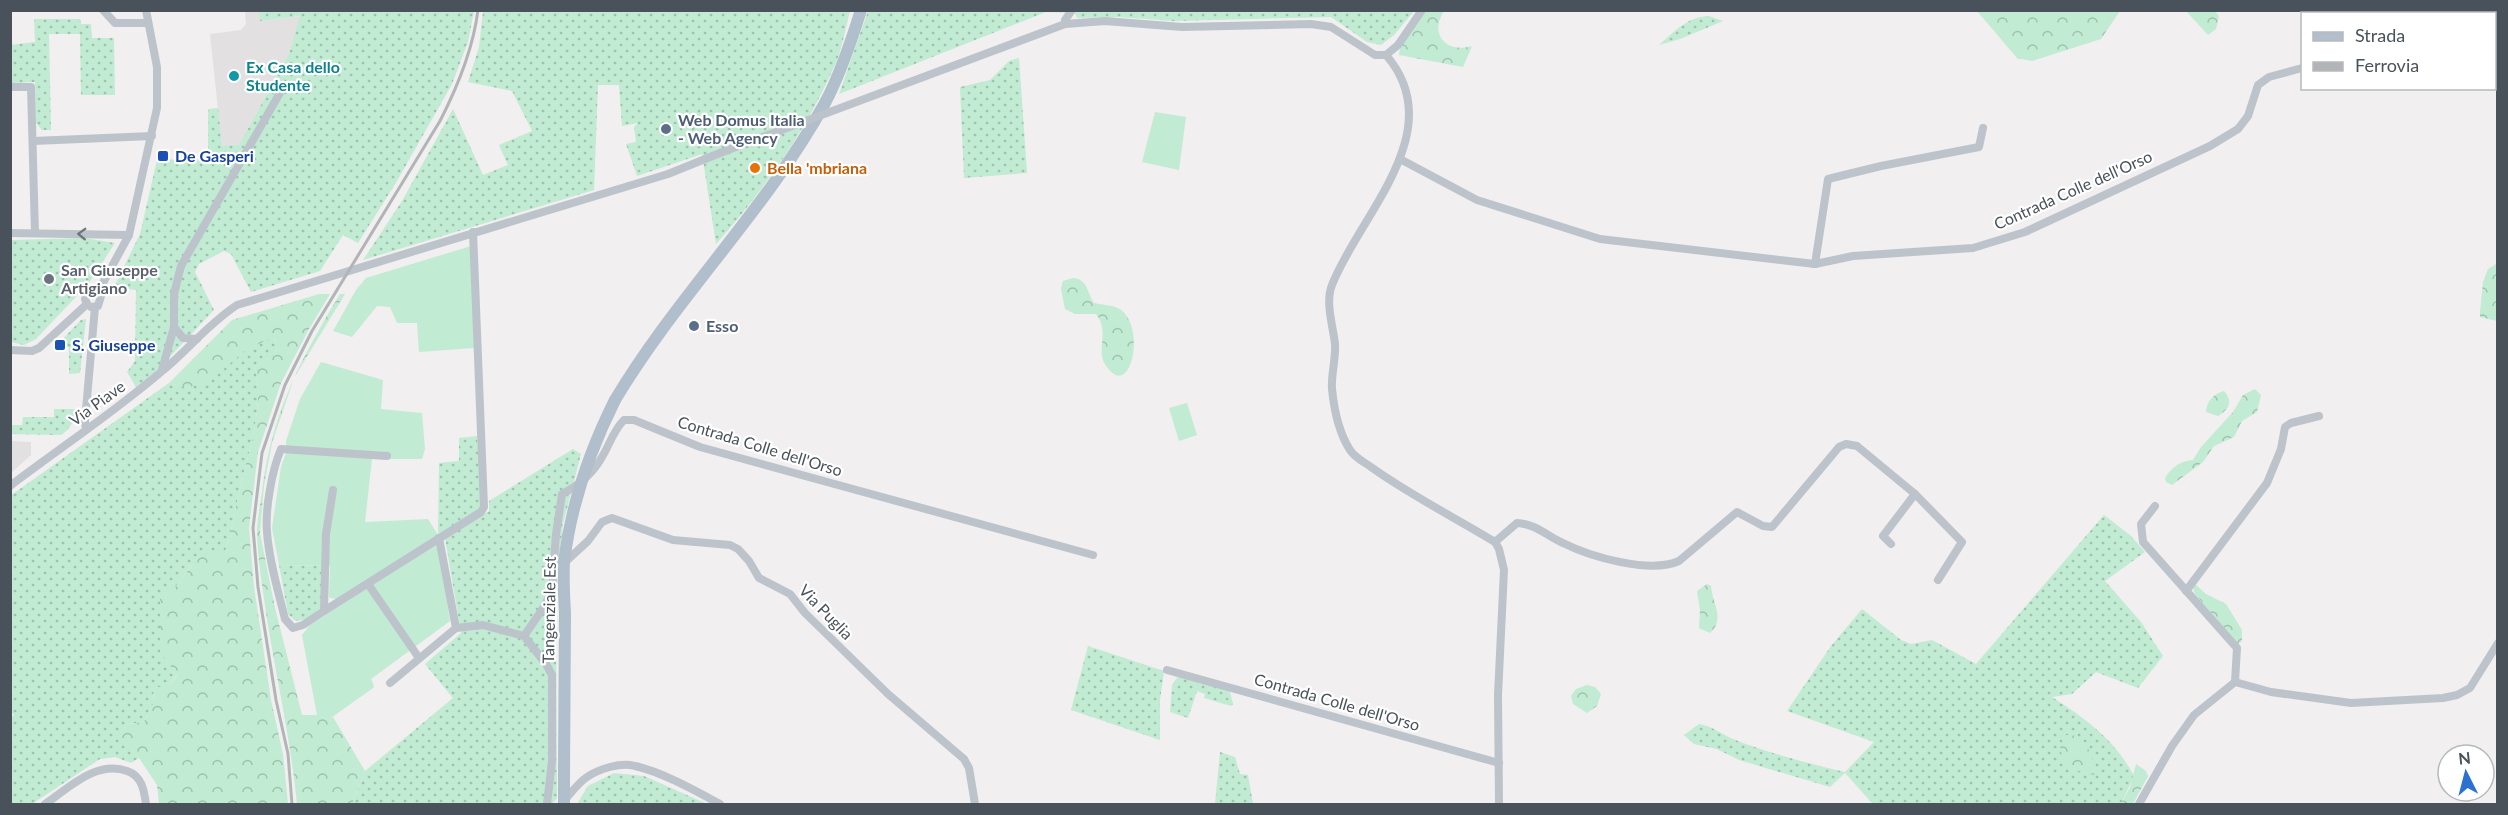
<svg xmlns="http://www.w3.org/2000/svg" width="2508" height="815" font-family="Lato,sans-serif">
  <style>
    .education { fill: #e2e0e0 }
    .grass { fill: url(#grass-dots) }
    .forest { fill: url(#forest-crowns) }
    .garden { fill: #c1ebd2 }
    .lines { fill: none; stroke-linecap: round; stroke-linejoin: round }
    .minor { stroke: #bcc3ca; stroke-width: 8 }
    .primary { stroke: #b1becb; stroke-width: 12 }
    .rail { stroke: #b2b4b8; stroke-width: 3 }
    .minor-bridge { stroke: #bcc3ca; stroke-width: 8 }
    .primary-bridge { stroke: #b1becb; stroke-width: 12 }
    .oneway { stroke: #6c747c }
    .culture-dot { fill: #0f9aa8; stroke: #fff; stroke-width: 2 }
    .service-dot { fill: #5c6f8a; stroke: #fff; stroke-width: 2 }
    .transit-dot { fill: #1a4fb4; stroke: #fff; stroke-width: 2 }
    .food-dot { fill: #e8710a; stroke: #fff; stroke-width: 2 }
    .worship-dot { fill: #6b7280; stroke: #fff; stroke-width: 2 }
    .labels { text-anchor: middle; stroke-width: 4.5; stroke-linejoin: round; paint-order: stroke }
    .culture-label { font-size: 16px; font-weight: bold; fill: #0d838f; stroke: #fff; text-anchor: start }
    .service-label { font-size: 16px; font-weight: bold; fill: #4e5e75; stroke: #fff; text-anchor: start }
    .transit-label { font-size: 16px; font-weight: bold; fill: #164399; stroke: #fff; text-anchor: start }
    .food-label { font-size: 16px; font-weight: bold; fill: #c56008; stroke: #fff; text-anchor: start }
    .street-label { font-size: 16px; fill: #49525a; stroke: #fff }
    .worship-label { font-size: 16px; font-weight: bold; fill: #5b616d; stroke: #fff; text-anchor: start }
  </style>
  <defs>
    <pattern id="grass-dots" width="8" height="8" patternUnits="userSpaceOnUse" patternTransform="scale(1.5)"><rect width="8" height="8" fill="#c1ebd2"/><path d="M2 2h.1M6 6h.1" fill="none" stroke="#9fc1ad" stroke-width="1.8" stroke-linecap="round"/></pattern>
    <pattern id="forest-crowns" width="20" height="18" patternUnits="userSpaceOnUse" patternTransform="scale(1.5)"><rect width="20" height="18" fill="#c1ebd2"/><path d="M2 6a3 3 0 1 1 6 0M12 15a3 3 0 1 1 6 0" fill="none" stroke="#9fc1ad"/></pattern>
  </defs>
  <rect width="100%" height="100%" fill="#f1efef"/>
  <g class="education">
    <polygon points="245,11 259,11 261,21 301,16 289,54 239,145 222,147 210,34 241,30 246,24"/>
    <polygon points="11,441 31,442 31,455 11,473"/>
  </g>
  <g class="grass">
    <polygon points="259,11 474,11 468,42 452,84 397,181 358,243 343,235 320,271 251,292 231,254 224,251 199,264 195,272 214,310 149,379 136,387 127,372 135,361 136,290 114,287 140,234 157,160 208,159 208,109 218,108 222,146 239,145 289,54 300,16 260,21"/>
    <path d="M483,11h367c-4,15 -7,33 -13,49 -28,67 -73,130 -121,184l-14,-90 -65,22 -11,-32 10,-2 -2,-15 4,-4 -16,3 -3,-41h-21l-4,105 -231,70 39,-59 51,-92 30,66 25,-10 -9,-20 33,-14 -20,-40 -44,-9 11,-35z"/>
    <polygon points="868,11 1414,11 1394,35 1381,45 1367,42 1331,17 1174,21 1118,17 1077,18 1075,13 1046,12 839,94"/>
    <path d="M1709,16l14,5 -43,18 -21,6c16,-14 28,-28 50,-29z"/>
    <polygon points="34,19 80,19 81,24 91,24 92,38 114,38 115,95 81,95 80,34 49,34 51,130 42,130 36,123 35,82 11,83 10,45 35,42"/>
    <polygon points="1019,58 1027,173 964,178 960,87 990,80 1009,61"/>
    <polygon points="84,238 115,243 89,283 36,339 24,345 11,342 11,240"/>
    <polygon points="86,319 80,373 69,374 69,347 55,347 81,320"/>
    <path d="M275,335l2,19 -22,12c10,40 -6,83 -15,123 -5,21 -8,42 -15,63l-33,13 -17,22 -15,64 17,23 -9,13h-14l-1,17 -9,18 -16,2 -9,10 20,24 -8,5 -16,-6 -15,2 -68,45h-21l-1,-86 4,-3 -4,-4v-215l159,-113 19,5 27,-12 29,-25z"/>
    <path d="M54,409h23c-3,11 -6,20 -16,26l-50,-1v-9h11l1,-8h31z"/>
    <polygon points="477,436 482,503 479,510 438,535 439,463 459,461 459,438"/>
    <polygon points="573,449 581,454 563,524 556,589 557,798 552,804 352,804 365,771 453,698 425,664 461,633 445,538 489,511 489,501"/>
    <path d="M2104,515l27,21 14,16 -40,29 36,41 22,34 -25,32 -42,-16 -24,22 -20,3c34,22 63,43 82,79l-13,28h-248l-28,-31 -15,14 -91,-27 -22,-11 -23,-5 -10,-9 15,-11c13,2 22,10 34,15 35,14 74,24 112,33l29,-30 -87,-31 44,-65 31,-37 39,31 10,4 21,-4 44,24z"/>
    <path d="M279,565l44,1 -1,39c-5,9 -18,18 -28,15l-6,-6z"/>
    <polygon points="1088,646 1164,671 1160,700 1160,740 1071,710"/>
    <polygon points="1179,675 1227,688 1230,692 1233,704 1231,706 1204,698 1205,694 1197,691 1188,718 1170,712 1172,685"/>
    <polygon points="1220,752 1235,757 1240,774 1248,775 1253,804 1215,804"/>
    <polygon points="614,773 644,776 707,804 577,804 588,786"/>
  </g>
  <g class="forest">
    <path d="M1424,11h20c-15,23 2,43 28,35l-9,21 -64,-12 1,-8z"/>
    <polygon points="1977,11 2120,11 2101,39 2032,61 2017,58"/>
    <polygon points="2186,11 2215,11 2219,16 2216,29 2208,35"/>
    <polygon points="2496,264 2498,264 2497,321 2480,317 2480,312 2483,282 2488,269"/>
    <path d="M1073,278c15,1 14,15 21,25 9,2 20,2 27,7 25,19 10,90 -14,57 -13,-16 4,-34 -11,-53h-21l-10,-5 -4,-20 2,-8z"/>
    <path d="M319,294h11l-21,35 -28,54 -23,69 -9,76 5,59 17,113 12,54 5,50h-129l-2,-19 -18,-27 -21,-24 10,-10 16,-2 9,-18 1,-17h14l9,-12 -17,-24v-56l15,-8 26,-33 24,-2c7,-21 10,-42 15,-63 9,-40 25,-83 15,-123l22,-12 -2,-18 -31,15 -28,25 -28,12 -19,-5 63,-63z"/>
    <path d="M340,294h5l-51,84 -22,65 -8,43 -4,47 15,75 27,107h15l11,5 5,-3 32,54 -13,33h-55c-6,-62 -20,-123 -30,-185 -4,-29 -10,-60 -10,-91 1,-11 3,-24 5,-36 9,-77 38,-132 78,-198z"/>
    <path d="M2255,389l6,6 -4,17 -15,9 -8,16 -20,9 -11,16 -31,23 -6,-3 -1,-4c7,-11 15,-17 28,-18l8,-13 32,-35 10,-17z"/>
    <path d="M2224,391c10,11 4,19 -6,25l-12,-4c1,-12 8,-18 18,-21z"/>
    <path d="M1707,584l4,2c1,17 15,33 -1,47l-11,-5 1,-18 -3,-19z"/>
    <polygon points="2195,584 2206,594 2226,604 2242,630 2242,641 2238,644 2195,594 2193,588"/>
    <polygon points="1587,685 1595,687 1601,694 1597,706 1587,713 1573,704 1571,696 1576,689"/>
    <path d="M2064,735c18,-1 22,6 27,21 3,8 6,11 3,19l-29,-8 -5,-19z"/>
    <polygon points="2136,764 2146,771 2148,776 2133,804 2121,804 2130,787"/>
  </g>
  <g class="garden">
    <polygon points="1155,112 1186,117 1179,170 1142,162"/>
    <polygon points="471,246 474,348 419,352 417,323 397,323 390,307 377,306 352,337 333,331 356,290 366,278"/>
    <polygon points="321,362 383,380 381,409 422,413 425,449 422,459 372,459 365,522 428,519 438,535 336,599 330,598 329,596 330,566 279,565 272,528 281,467 286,453 286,441 300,399"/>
    <polygon points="1187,403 1197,435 1179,441 1169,408"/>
    <polygon points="438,543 450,621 371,679 374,686 373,688 328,720 317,715 302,635 310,625"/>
  </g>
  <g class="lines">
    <g class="minor">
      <polyline points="103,10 115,23 148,23"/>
      <polyline points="1065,24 1065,20 1072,10"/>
      <path d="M1001,48l64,-24 40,-3 77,6 129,-3 20,3 44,28h11c66,76 -28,162 -54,230 -7,17 1,41 3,59 1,15 -4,30 -3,45 2,20 7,44 18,61 4,7 14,12 21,17 39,28 83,50 124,75l4,7 5,21 -6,125 1,109"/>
      <polyline points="1386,55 1398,45 1422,10"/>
      <polyline points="2494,78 2498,81"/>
      <polyline points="10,87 31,87 35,233"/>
      <polyline points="33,141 152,136"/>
      <polyline points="1400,159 1477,200 1600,239 1815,264 1853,256 1973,248 2025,232 2210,146 2238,129 2248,116 2258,85 2269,77 2302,68"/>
      <polyline points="10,233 129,235"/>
      <polyline points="1815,264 1828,179 1881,166 1979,147 1983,128"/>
      <polyline points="98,292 129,235 157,108 157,67 146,10"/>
      <polyline points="87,304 85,299 87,293 92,290 98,292"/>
      <polyline points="91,307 98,306 101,296 98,292"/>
      <polyline points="174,327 183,338 197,339"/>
      <polyline points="10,350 32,351 39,348 87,304"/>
      <polyline points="162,370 174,327 174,294 181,266 281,91"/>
      <polyline points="86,429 85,421 95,307"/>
      <path d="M10,486c50,-38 103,-73 151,-114 26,-21 47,-48 76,-67l431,-131 52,-21"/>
      <polyline points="333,490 326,534 324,611 481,512 484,507 473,232"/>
      <polyline points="2155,506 2141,524 2143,542 2237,648 2235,682"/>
      <polyline points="439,538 456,628"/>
      <path d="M1495,542l22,-19c19,1 30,13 46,20 28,14 87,31 116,18l58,-49 26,14 9,1 67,-80 7,-3 11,2 58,48 47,48 -24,38"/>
      <polyline points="1891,544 1883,536 1915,494"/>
      <polyline points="563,564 588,541 602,522 612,518 673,540 730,545 738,549 749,561 759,578 790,594 805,613 888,694 964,759 969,768 975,804"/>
      <polyline points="368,584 419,658"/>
      <polyline points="2186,591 2267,483 2281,449 2285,427 2291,423 2319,416"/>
      <path d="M324,611l-21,14 -10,3 -8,-9c-7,-29 -16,-58 -18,-87 -2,-23 5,-62 14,-83l106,7"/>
      <polyline points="1167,670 1499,763"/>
      <polyline points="390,683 456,628 483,625 524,636"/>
      <path d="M564,801c7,-8 14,-18 23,-24 12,-8 33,-15 48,-11 27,6 61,25 85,38"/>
      <path d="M45,804c24,-16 51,-44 82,-33 15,5 17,19 19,33"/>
      <path d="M547,804l5,-43v-86l-6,-11 -22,-28 20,-29 8,-17 4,-56 6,-40c16,-8 31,-21 40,-37 8,-13 11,-26 22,-37h10l66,27 393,108"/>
      <polyline points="2139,804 2172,746 2194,715 2235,682 2271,692 2351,703 2443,698 2457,695 2470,688 2498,643"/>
    </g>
    <g class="primary">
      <path d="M615,400c62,-104 151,-190 210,-297 15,-28 26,-61 36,-93"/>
      <polyline points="564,774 565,613"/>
    </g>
    <path class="rail" d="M292,804l-4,-50 -12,-54 -18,-113 -5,-59 9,-75 23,-68 27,-54 128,-210c18,-35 33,-71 38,-111"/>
    <polyline class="minor-bridge" points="720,153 1001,48"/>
    <g class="primary-bridge">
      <path d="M565,613c-1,-17 -2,-34 -1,-51 7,-58 25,-110 51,-162"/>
      <polyline points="564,804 564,774"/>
    </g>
  </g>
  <defs><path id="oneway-chevron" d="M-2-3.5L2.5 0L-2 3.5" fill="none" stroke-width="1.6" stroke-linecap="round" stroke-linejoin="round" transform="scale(1.5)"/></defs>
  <use class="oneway" href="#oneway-chevron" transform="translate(82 234) rotate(-178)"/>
  <circle class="culture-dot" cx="234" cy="76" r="6"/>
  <g class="service-dot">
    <circle cx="666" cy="129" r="6"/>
    <circle cx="694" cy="326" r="6"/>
  </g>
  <g class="transit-dot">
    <rect x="157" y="150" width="12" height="12" rx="3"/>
    <rect x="54" y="339" width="12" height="12" rx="3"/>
  </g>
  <circle class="food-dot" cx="755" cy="168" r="6"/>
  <circle class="worship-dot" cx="49" cy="279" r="6"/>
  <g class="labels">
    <g class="culture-label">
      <text x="246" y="73">Ex Casa dello<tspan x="246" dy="18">Studente</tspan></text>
    </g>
    <g class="service-label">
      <text x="678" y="126">Web Domus Italia<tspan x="678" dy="18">- Web Agency</tspan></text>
      <text x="706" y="332">Esso</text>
    </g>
    <g class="transit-label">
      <text x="175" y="162">De Gasperi</text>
      <text x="72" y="351">S. Giuseppe</text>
    </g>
    <g class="food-label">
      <text x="767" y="174">Bella 'mbriana</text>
    </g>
    <g class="street-label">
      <text transform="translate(2073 190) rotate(-24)" y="6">Contrada Colle dell'Orso</text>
      <text transform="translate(97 403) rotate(-36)" y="6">Via Piave</text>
      <text transform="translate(760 446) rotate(17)" y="6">Contrada Colle dell'Orso</text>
      <text transform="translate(549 610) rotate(-89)" y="6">Tangenziale Est</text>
      <text transform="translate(826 612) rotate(46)" y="6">Via Puglia</text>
      <text transform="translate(1337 702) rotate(16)" y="6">Contrada Colle dell'Orso</text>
    </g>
    <g class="worship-label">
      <text x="61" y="276">San Giuseppe<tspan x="61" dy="18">Artigiano</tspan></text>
    </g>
  </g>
  <rect width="2508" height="815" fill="none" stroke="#49525a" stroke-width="24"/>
  <rect x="2301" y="12" width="195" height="78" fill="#ffffff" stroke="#b6babd" stroke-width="1.5"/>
  <rect x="2313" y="32" width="30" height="9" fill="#b1becb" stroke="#b6babd" stroke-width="1.5"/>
  <text x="2355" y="42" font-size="18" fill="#49525a">Strada</text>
  <rect x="2313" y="62" width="30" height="9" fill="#b2b4b8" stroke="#b6babd" stroke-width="1.5"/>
  <text x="2355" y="72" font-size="18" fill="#49525a">Ferrovia</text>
  <g transform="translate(2466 773) rotate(354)"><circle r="28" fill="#ffffff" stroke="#b6babd" stroke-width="1.5"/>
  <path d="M0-4.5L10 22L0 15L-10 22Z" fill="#2a71d0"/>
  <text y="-9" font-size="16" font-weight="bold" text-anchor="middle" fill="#49525a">N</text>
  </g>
</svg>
